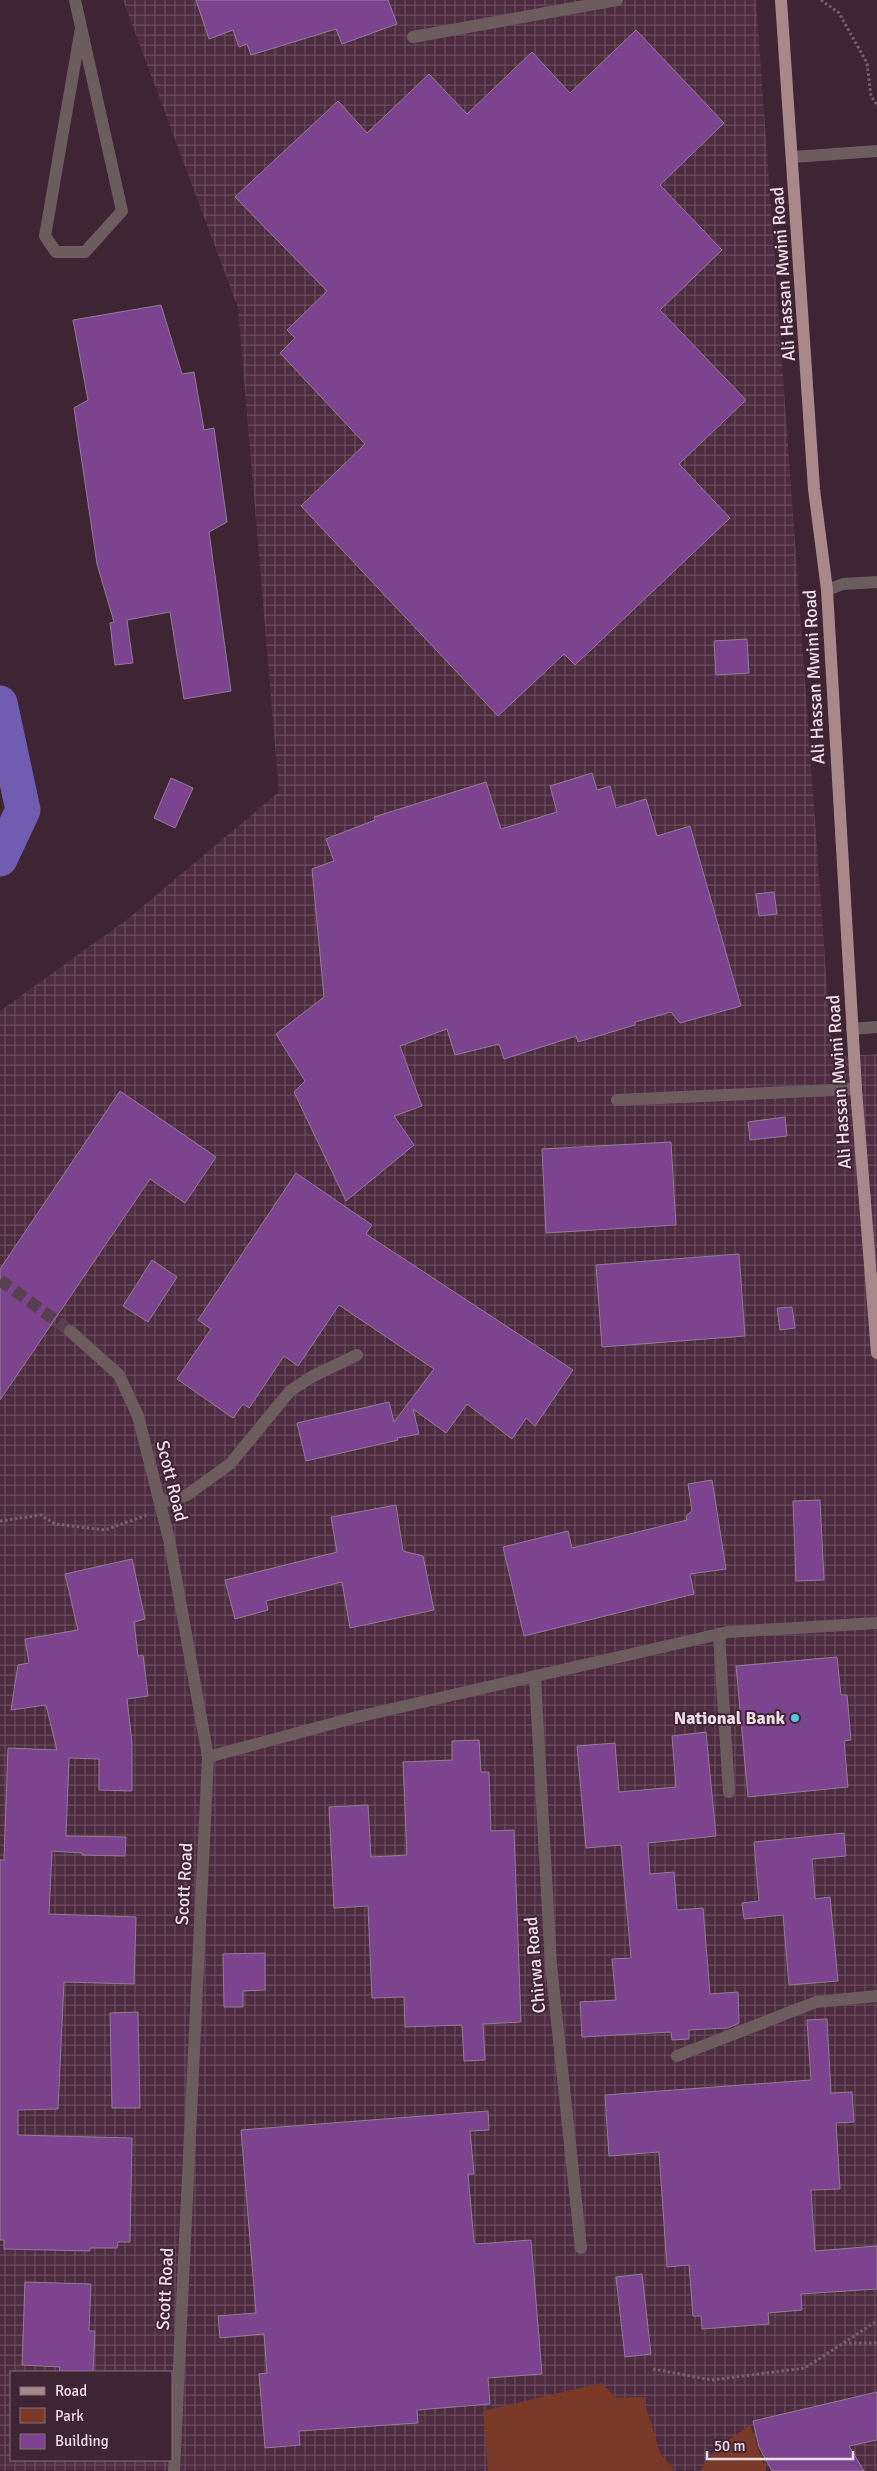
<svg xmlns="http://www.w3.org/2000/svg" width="877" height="2471" font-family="Signika,sans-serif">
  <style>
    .industrial { fill: url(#industrial-grid); fill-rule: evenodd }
    .park { fill: #7b3928 }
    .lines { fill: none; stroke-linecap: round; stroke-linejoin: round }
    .river { stroke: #705db1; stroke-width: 35 }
    .building { fill: #7c448e; stroke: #907c97 }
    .minor-tunnel { stroke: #59404f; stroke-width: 12; stroke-dasharray: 12 6; stroke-linecap: butt }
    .path { stroke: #775f6d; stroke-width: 3; stroke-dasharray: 2.5 2.5; stroke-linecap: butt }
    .minor { stroke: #6c5c5e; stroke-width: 12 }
    .major { stroke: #a9888c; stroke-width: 12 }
    .poi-dot { fill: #57c9e2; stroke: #3f2434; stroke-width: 2 }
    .labels { text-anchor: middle; stroke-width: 4; stroke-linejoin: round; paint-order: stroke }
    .street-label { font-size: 18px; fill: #efdde7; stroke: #3f2434 }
    .poi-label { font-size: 18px; font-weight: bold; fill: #efdde7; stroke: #3f2434; text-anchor: end }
  </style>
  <defs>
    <pattern id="industrial-grid" width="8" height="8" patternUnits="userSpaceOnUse" patternTransform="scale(1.25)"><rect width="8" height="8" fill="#4e2d41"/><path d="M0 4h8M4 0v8" fill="none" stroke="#684b5c"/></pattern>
  </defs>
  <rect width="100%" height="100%" fill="#3f2434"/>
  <path class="industrial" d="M123,0h633l76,1057 45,-3v1417h-877v-1460l129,-93 150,-126 -41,-484zM11,2372h160v88h-160z"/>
  <g class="park">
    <polygon points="601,2383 617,2398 643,2397 660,2453 675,2471 488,2471 483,2411"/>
    <polygon points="750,2425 766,2471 700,2471 717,2448"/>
  </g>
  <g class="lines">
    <polyline class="river" points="0,703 23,810 0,859"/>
  </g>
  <g class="building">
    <polygon points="196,0 388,0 397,24 342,44 336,29 251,55 247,44 239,47 233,30 209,39"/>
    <polygon points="636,30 724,123 660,185 722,250 660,310 746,400 679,464 730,518 575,665 564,654 498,716 301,506 365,444 280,353 295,338 287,330 327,291 235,197 338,101 367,133 429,74 467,114 532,52 570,93"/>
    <polygon points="161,305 182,374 194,372 204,430 214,428 227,522 209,532 231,691 184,699 170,612 127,620 133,663 115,665 110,623 114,622 97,564 74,408 88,400 73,320"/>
    <polygon points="747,639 749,673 716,675 714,641"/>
    <polygon points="592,773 597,790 610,786 616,808 646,799 657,836 690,826 741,1006 680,1023 671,1012 635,1022 635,1025 578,1042 576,1036 504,1059 499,1044 455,1055 447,1029 400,1046 422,1106 394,1116 414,1145 346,1201 294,1092 305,1081 276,1034 324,997 312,869 334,861 326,839 375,820 374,817 486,782 501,829 557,812 550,786"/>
    <polygon points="171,778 193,788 175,828 154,818"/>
    <polygon points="774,892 777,914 759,916 756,894"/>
    <polygon points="120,1091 216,1157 185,1203 150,1179 0,1400 0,1269"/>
    <polygon points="785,1117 787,1136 750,1140 748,1122"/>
    <polygon points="671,1142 676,1225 546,1233 542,1149"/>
    <polygon points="296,1173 372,1225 366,1234 573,1370 535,1426 526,1418 512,1439 467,1404 446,1433 413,1409 419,1434 397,1438 398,1440 306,1461 297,1423 389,1402 394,1422 434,1369 339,1305 298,1366 284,1356 249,1408 243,1404 233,1418 177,1379 211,1329 198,1320"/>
    <polygon points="739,1254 745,1336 602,1347 596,1265"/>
    <polygon points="152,1260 177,1277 148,1322 123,1306"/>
    <polygon points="792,1307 795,1328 780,1330 777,1308"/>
    <polygon points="712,1480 726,1569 690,1574 694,1594 524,1636 503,1547 568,1531 572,1548 687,1520 686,1516 692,1511 688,1484"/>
    <polygon points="820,1500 824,1580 796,1581 793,1501"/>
    <polygon points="396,1505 403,1551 423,1556 434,1610 350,1628 342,1582 266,1601 268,1610 235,1619 225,1580 337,1552 331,1517"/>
    <polygon points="132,1559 145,1619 134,1622 138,1656 143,1655 148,1696 127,1699 132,1743 132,1791 99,1790 99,1759 69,1758 66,1836 126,1837 125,1856 82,1855 82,1853 52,1851 49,1914 136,1917 134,1984 64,1982 58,2109 18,2110 18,2135 132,2138 130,2242 118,2242 117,2248 90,2248 90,2251 4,2249 4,2240 0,2240 0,1860 4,1860 8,1748 57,1750 46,1705 11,1710 18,1665 29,1663 25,1639 78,1630 65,1574"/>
    <polygon points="837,1657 841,1695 847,1695 851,1740 844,1741 848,1787 748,1797 736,1666"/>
    <polygon points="706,1732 716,1836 648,1843 650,1874 674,1872 677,1910 703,1908 710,1994 738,1992 739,2023 728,2028 689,2030 689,2039 672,2040 671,2032 582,2037 580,2002 616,2000 612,1959 631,1958 621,1845 586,1848 577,1746 615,1743 619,1792 676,1787 672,1736"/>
    <polygon points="479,1740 481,1772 489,1772 491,1831 514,1830 521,2022 483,2024 485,2060 464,2061 462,2025 405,2027 404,1997 372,1998 368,1906 334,1908 329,1807 368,1805 371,1857 407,1855 403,1762 452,1760 452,1741"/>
    <polygon points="844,1833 846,1856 812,1859 815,1899 830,1897 838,1981 789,1985 783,1915 744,1919 742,1903 759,1901 754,1842"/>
    <polygon points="265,1953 265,1990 243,1991 243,2007 224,2007 223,1954"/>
    <polygon points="138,2012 140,2108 112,2108 110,2013"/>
    <polygon points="827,2019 831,2093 852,2092 854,2122 836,2123 840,2189 811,2190 815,2251 877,2246 877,2289 801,2294 802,2310 768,2313 769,2324 702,2329 701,2316 693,2316 689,2265 667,2267 659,2152 609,2156 605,2095 811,2080 807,2020"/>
    <polygon points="488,2111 489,2130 470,2131 474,2174 468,2174 474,2242 476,2244 531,2240 542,2374 488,2378 490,2404 417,2410 418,2423 299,2431 300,2445 265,2448 259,2374 267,2373 264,2334 220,2338 218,2316 256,2313 241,2130"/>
    <polygon points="642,2274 651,2354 625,2357 616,2277"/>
    <polygon points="25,2282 91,2284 89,2331 95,2331 93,2372 59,2372 60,2367 22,2365"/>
    <polygon points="877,2392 877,2440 849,2446 864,2471 772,2471 759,2447 753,2421"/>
  </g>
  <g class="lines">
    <polyline class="minor-tunnel" points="0,1280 70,1331"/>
    <g class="path">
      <polyline points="821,0 839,13 867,63 871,96 877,105"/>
      <polyline points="0,1521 41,1515 55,1524 105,1530 147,1515"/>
      <polyline points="844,2343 877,2343"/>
      <polyline points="653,2369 712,2380 805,2368 877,2321"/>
    </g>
    <g class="minor">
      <polyline points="75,0 122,211 85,252 56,252 45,236 81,28"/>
      <polyline points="413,37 617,0"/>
      <polyline points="793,157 877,151"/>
      <polyline points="827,590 843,584 877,582"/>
      <polyline points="852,1029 877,1027"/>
      <polyline points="617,1100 856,1089"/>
      <polyline points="70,1331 119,1375 138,1416 169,1539 208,1757 174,2471"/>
      <polyline points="160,1503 187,1495 230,1464 290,1391 313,1376 357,1355"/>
      <polyline points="719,1634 729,1792"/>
      <polyline points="535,1677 551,1965 581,2248"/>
      <polyline points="208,1757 357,1717 728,1632 877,1623"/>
      <polyline points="677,2056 816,2002 877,1996"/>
    </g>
    <polyline class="major" points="781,0 814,489 827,590 856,1089 877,1353"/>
  </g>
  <circle class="poi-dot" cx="795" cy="1718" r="5"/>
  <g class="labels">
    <g class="street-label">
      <text transform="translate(783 274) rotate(-94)" y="6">Ali Hassan Mwini Road</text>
      <text transform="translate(814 677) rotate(-93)" y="6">Ali Hassan Mwini Road</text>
      <text transform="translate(839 1082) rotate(-94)" y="6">Ali Hassan Mwini Road</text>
      <text transform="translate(172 1481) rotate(76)" y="6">Scott Road</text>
      <text transform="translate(184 1884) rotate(-87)" y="6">Scott Road</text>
      <text transform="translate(535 1965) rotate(-95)" y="6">Chirwa Road</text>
      <text transform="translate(165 2289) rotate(-87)" y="6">Scott Road</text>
    </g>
    <g class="poi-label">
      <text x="785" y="1724">National Bank</text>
    </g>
  </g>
  <rect x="10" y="2371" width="162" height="90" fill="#3f2434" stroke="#856e7c"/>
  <rect x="20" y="2387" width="25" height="8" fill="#a9888c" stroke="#856e7c"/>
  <text x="55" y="2396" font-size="15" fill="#efdde7">Road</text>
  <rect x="20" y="2408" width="25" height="15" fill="#7b3928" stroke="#856e7c"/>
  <text x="55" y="2421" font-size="15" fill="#efdde7">Park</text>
  <rect x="20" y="2434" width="25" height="15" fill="#7c448e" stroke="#856e7c"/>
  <text x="55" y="2446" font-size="15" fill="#efdde7">Building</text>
  <path d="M707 2451v8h146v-8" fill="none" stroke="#efdde7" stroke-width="2.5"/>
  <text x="714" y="2451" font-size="15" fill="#efdde7" stroke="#3f2434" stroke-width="4" paint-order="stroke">50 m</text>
</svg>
